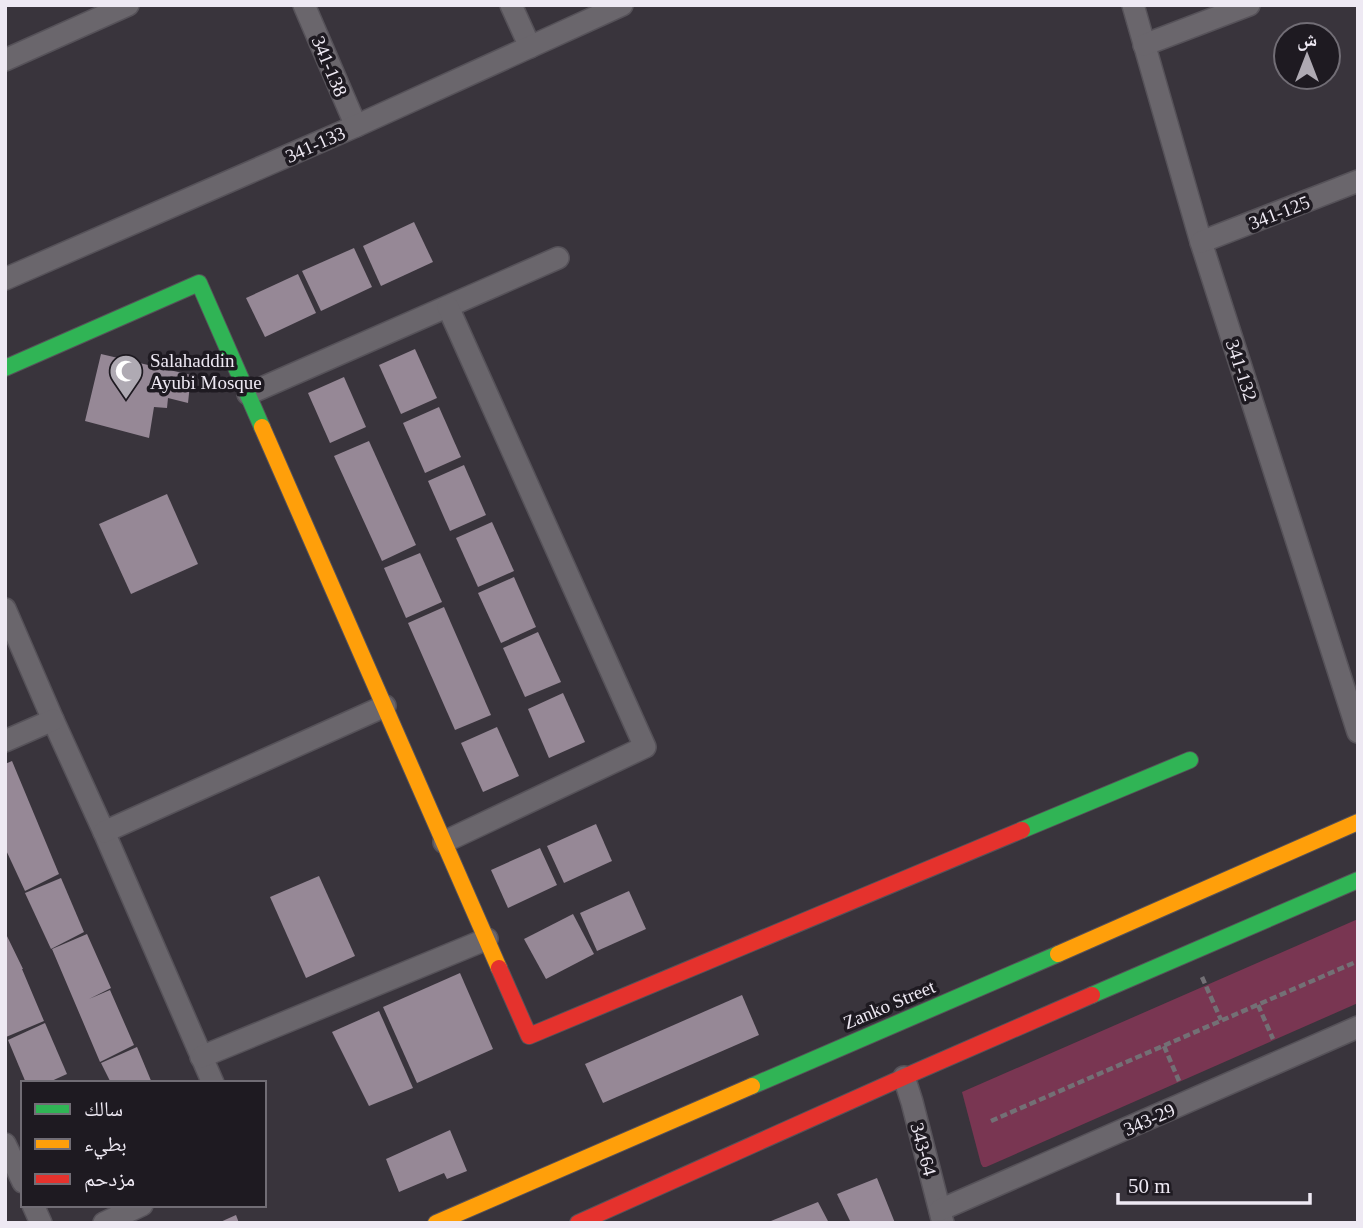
<svg xmlns="http://www.w3.org/2000/svg" width="1363" height="1228" font-family="'Times New Roman','Noto Naskh Arabic',serif">
  <style>
    .green { fill: #793652 }
    .building { fill: #968896 }
    .lines { fill: none; stroke-linecap: round; stroke-linejoin: round }
    .street-casing { stroke: #565259; stroke-width: 24 }
    .fast-casing { stroke: #565259; stroke-width: 18 }
    .slow-casing { stroke: #565259; stroke-width: 18 }
    .jam-casing { stroke: #565259; stroke-width: 18 }
    .path { stroke: #737075; stroke-width: 4.5; stroke-dasharray: 7 3.5; stroke-linecap: butt }
    .street { stroke: #6a666c; stroke-width: 21 }
    .fast { stroke: #30b455; stroke-width: 16 }
    .slow { stroke: #ff9f0a; stroke-width: 16 }
    .jam { stroke: #e5322d; stroke-width: 16 }
    .labels { text-anchor: middle; stroke-width: 7; stroke-linejoin: round; paint-order: stroke }
    .street-label { font-size: 19px; fill: #eee9f3; stroke: #1e1a21 }
    .poi-label { font-size: 19px; fill: #eee9f3; stroke: #1e1a21; text-anchor: start }
  </style>
  <rect width="100%" height="100%" fill="#39343c"/>
  <polygon class="green" points="1358,919 1358,1003 986,1167 983,1167 981,1164 962,1092"/>
  <g class="building">
    <polygon points="414,222 433,262 381,286 363,246"/>
    <polygon points="354,248 372,287 321,311 302,271"/>
    <polygon points="298,274 316,313 265,337 246,298"/>
    <polygon points="415,349 437,398 401,414 379,365"/>
    <polygon points="101,354 191,375 188,403 168,398 167,408 154,407 149,438 85,421"/>
    <polygon points="344,377 366,427 330,443 308,393"/>
    <polygon points="439,407 461,457 425,473 403,423"/>
    <polygon points="369,441 416,545 382,561 334,456"/>
    <polygon points="464,465 486,515 450,531 428,481"/>
    <polygon points="167,494 198,564 131,594 99,524"/>
    <polygon points="492,522 514,571 478,587 456,538"/>
    <polygon points="420,553 442,602 406,618 384,568"/>
    <polygon points="514,577 536,627 501,643 478,593"/>
    <polygon points="444,607 491,715 455,730 408,623"/>
    <polygon points="538,632 561,682 525,697 503,648"/>
    <polygon points="563,693 585,742 549,758 528,709"/>
    <polygon points="497,727 519,776 483,792 461,743"/>
    <polygon points="12,761 59,874 25,891 5,848 5,764"/>
    <polygon points="596,824 612,861 564,883 547,846"/>
    <polygon points="540,848 557,885 508,908 491,870"/>
    <polygon points="319,876 355,956 306,978 270,897"/>
    <polygon points="61,878 84,932 51,949 25,893"/>
    <polygon points="629,891 646,929 597,951 580,913"/>
    <polygon points="573,914 594,954 546,979 524,939"/>
    <polygon points="5,932 23,969 22,969 44,1021 6,1037"/>
    <polygon points="87,934 111,988 89,999 110,990 134,1045 100,1062 52,949"/>
    <polygon points="460,973 493,1049 417,1083 383,1007"/>
    <polygon points="742,995 759,1035 603,1103 585,1064"/>
    <polygon points="379,1011 413,1088 369,1106 332,1032"/>
    <polygon points="45,1023 67,1074 47,1083 26,1083 8,1040"/>
    <polygon points="137,1047 152,1083 111,1083 101,1063"/>
    <polygon points="450,1130 467,1171 447,1179 444,1173 399,1192 386,1159"/>
    <polygon points="877,1178 895,1223 851,1223 837,1194"/>
    <polygon points="818,1202 829,1223 766,1223"/>
    <polygon points="236,1215 239,1223 218,1223"/>
  </g>
  <g class="lines">
    <defs>
      <g id="street">
        <polyline points="304,5 356,126"/>
        <polyline points="511,5 530,47"/>
        <polyline points="1133,5 1201,242 1358,732"/>
        <polyline points="1144,45 1249,5"/>
        <polyline points="5,60 128,5"/>
        <polyline points="1201,242 1358,181"/>
        <polyline points="5,279 356,126 622,5"/>
        <polyline points="248,394 558,258"/>
        <polyline points="5,609 53,720 104,832 213,1083"/>
        <polyline points="5,741 53,720"/>
        <polyline points="104,832 385,706"/>
        <polyline points="444,842 645,747 448,307"/>
        <polyline points="201,1057 487,939"/>
        <polyline points="904,1077 912,1102 943,1223"/>
        <polyline points="5,1144 23,1182"/>
        <polyline points="33,1205 41,1223"/>
        <polyline points="940,1210 1358,1027"/>
        <polyline points="104,1223 142,1205"/>
      </g>
      <g id="fast">
        <polyline points="5,368 199,283 262,427"/>
        <polyline points="1022,830 1190,760"/>
        <polyline points="1092,995 1358,880"/>
        <polyline points="752,1086 1058,954"/>
      </g>
      <g id="slow">
        <polyline points="262,427 499,968"/>
        <polyline points="1058,954 1358,822"/>
        <polyline points="436,1223 752,1086"/>
      </g>
      <g id="jam">
        <polyline points="499,968 529,1036 1022,830"/>
        <polyline points="578,1223 904,1077 1092,995"/>
      </g>
    </defs>
    <use href="#street" class="street-casing"/>
    <use href="#fast" class="fast-casing"/>
    <use href="#slow" class="slow-casing"/>
    <use href="#jam" class="jam-casing"/>
    <g class="path">
      <polyline points="1202,977 1221,1020"/>
      <polyline points="1258,1005 1273,1039"/>
      <polyline points="1164,1046 1179,1081"/>
      <polyline points="991,1121 1358,961"/>
    </g>
    <use href="#street" class="street"/>
    <use href="#fast" class="fast"/>
    <use href="#slow" class="slow"/>
    <use href="#jam" class="jam"/>
  </g>
  <defs>
    <symbol id="mosque-pin" viewBox="-11 -11 22 30"><path d="M0 17L-7.5 6A9.5 9.5 0 1 1 7.5 6Z" fill="#afaab3" stroke="#1e1a21"/><path d="M3.5-4.9A6 6 0 1 0 3.5 4.9A5 5 0 1 1 3.5-4.9Z" fill="#fff"/></symbol>
  </defs>
  <g fill-rule="evenodd">
    <use href="#mosque-pin" x="107" y="352" width="38" height="52"/>
  </g>
  <g class="labels">
    <g class="street-label">
      <text transform="translate(330 66) rotate(67)" y="7">341-138</text>
      <text transform="translate(315 144) rotate(-24)" y="7">341-133</text>
      <text transform="translate(1279 212) rotate(-21)" y="7">341-125</text>
      <text transform="translate(1242 370) rotate(72)" y="7">341-132</text>
      <text transform="translate(889 1004) rotate(-23)" y="7">Zanko Street</text>
      <text transform="translate(1149 1119) rotate(-24)" y="7">343-29</text>
      <text transform="translate(924 1149) rotate(75)" y="7">343-64</text>
    </g>
    <g class="poi-label">
      <text x="150" y="367">Salahaddin<tspan x="150" dy="22">Ayubi Mosque</tspan></text>
    </g>
  </g>
  <rect width="1363" height="1228" fill="none" stroke="#eee9f3" stroke-width="14"/>
  <rect x="21" y="1081" width="245" height="126" fill="#1e1a21" stroke="#716d75" stroke-width="2"/>
  <rect x="35" y="1104" width="35" height="10" fill="#30b455" stroke="#716d75" stroke-width="2"/>
  <text x="84" y="1116" font-size="21" fill="#eee9f3">سالك</text>
  <rect x="35" y="1139" width="35" height="10" fill="#ff9f0a" stroke="#716d75" stroke-width="2"/>
  <text x="84" y="1151" font-size="21" fill="#eee9f3">بطيء</text>
  <rect x="35" y="1174" width="35" height="10" fill="#e5322d" stroke="#716d75" stroke-width="2"/>
  <text x="84" y="1186" font-size="21" fill="#eee9f3">مزدحم</text>
  <g transform="translate(1307 56)"><circle r="33" fill="#1e1a21" stroke="#716d75" stroke-width="2"/>
  <path d="M0-5L12 26L0 18L-12 26Z" fill="#afaab3"/>
  <text y="-10" font-size="19" font-weight="bold" text-anchor="middle" fill="#eee9f3">ش</text>
  </g>
  <path d="M1118 1193v10h192v-10" fill="none" stroke="#eee9f3" stroke-width="3.5"/>
  <text x="1128" y="1193" font-size="21" fill="#eee9f3" stroke="#1e1a21" stroke-width="5" paint-order="stroke">50 m</text>
</svg>
